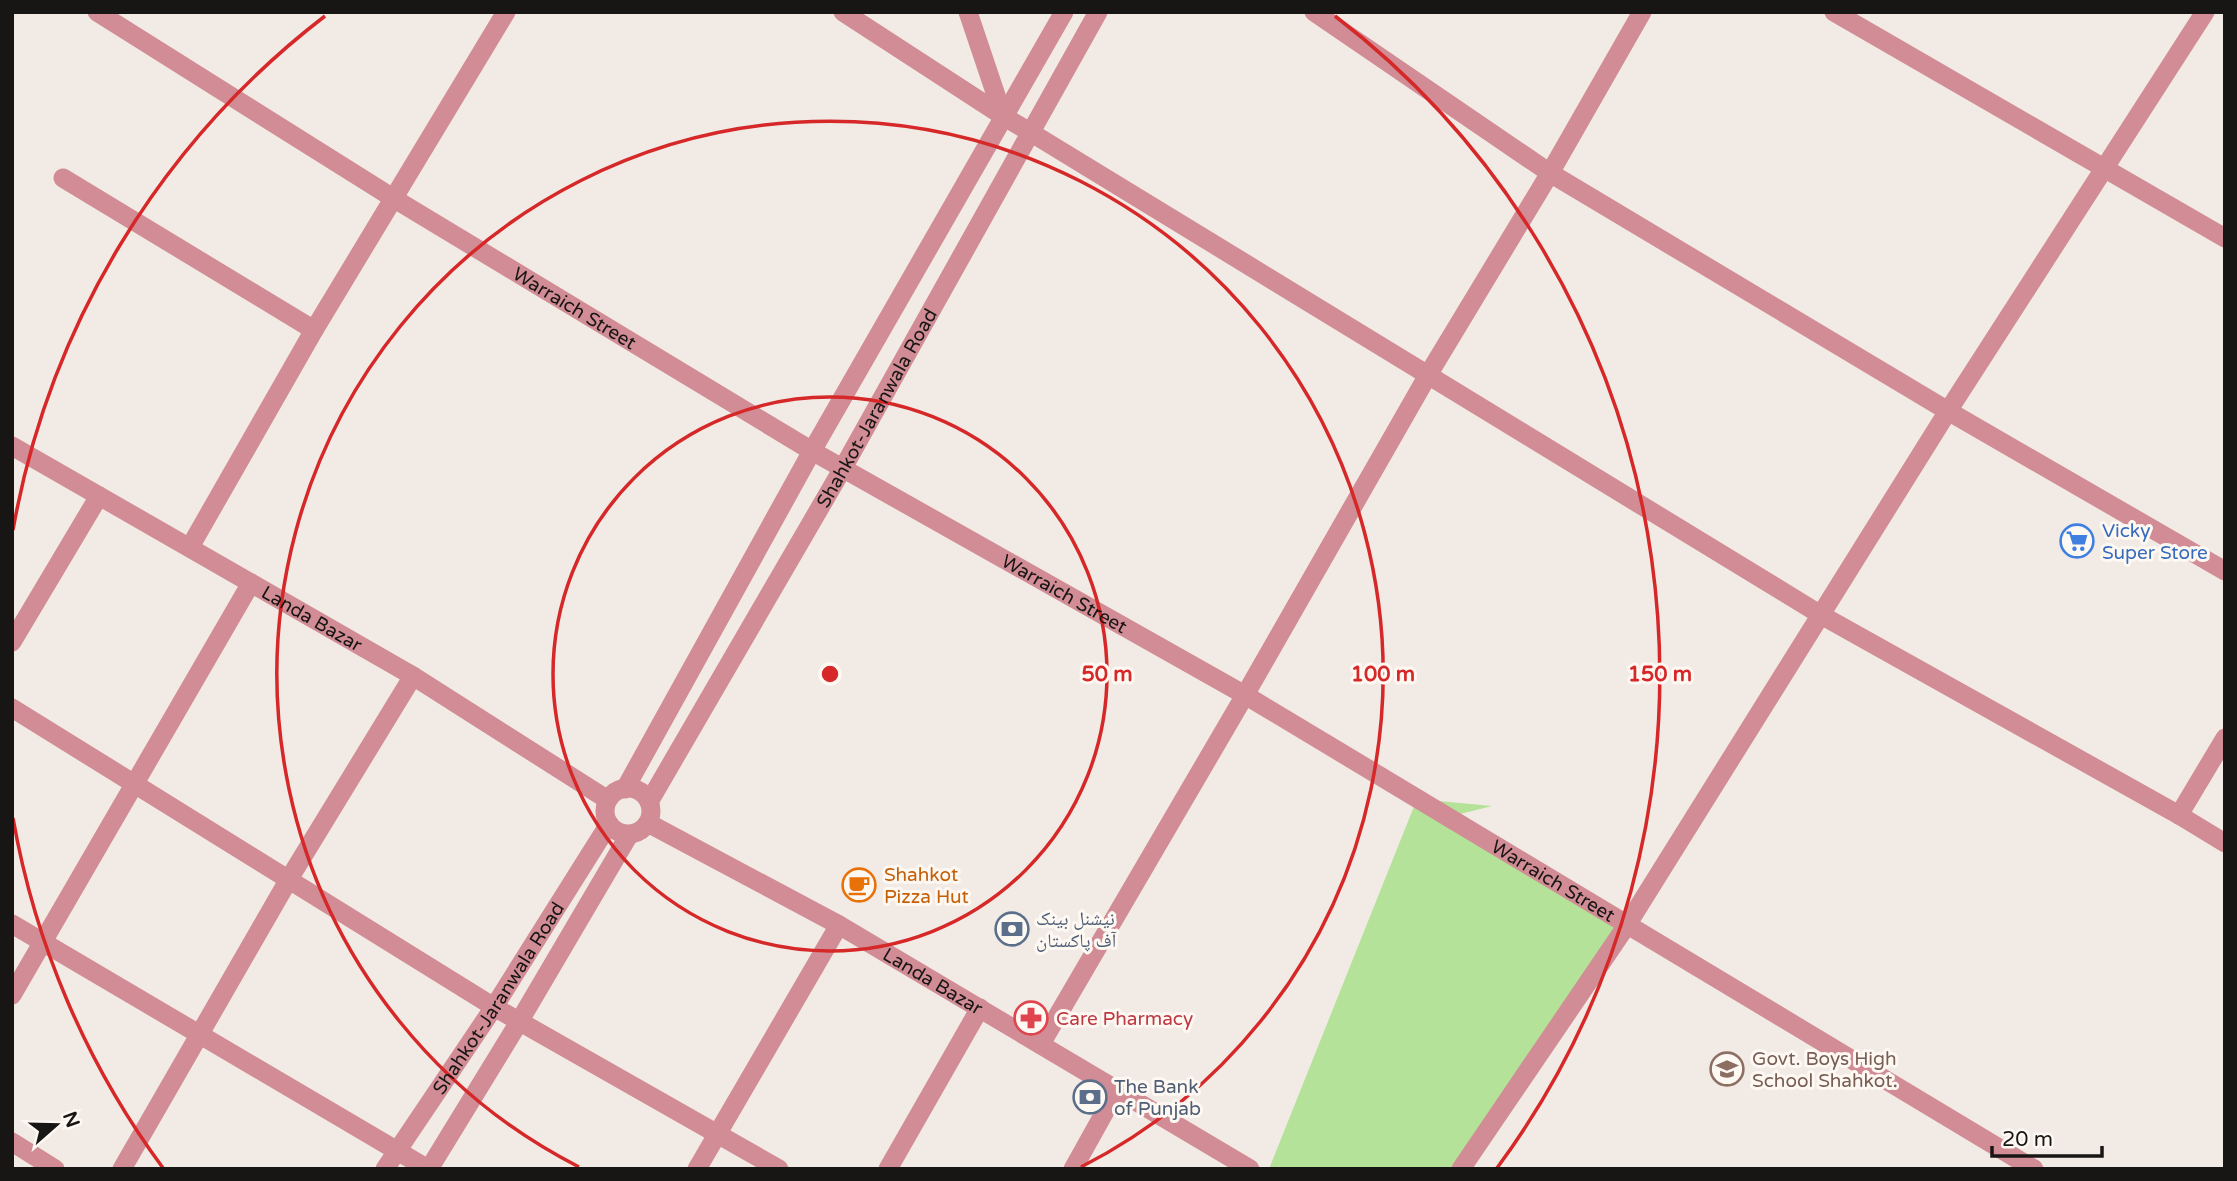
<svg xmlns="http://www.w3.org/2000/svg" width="2237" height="1181" font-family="'Varela Round','Noto Naskh Arabic',sans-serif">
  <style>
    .green { fill: #b4e298 }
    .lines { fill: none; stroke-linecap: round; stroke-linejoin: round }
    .pedestrian { stroke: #d18c95; stroke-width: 19 }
    .minor { stroke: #d18c95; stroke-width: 19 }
    .tertiary { stroke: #d18c95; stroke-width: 19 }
    .ring { fill: none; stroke: #d62828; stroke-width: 3.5 }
    .labels { text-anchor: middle; stroke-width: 6; stroke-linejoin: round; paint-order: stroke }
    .street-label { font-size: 19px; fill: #181614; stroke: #fef8f3 }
    .shop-label { font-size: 19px; fill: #366cbe; stroke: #fef8f3; text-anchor: start }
    .food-label { font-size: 19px; fill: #c56008; stroke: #fef8f3; text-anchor: start }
    .service-label { font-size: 19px; fill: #4e5e75; stroke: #fef8f3; text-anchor: start }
    .health-label { font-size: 19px; fill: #be3a42; stroke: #fef8f3; text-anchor: start }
    .education-label { font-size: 19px; fill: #785e54; stroke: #fef8f3; text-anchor: start }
    .centre { fill: #d62828; stroke: #fef8f3; stroke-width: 3.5 }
    .ring-label { font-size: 21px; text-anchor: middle; font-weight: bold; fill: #d62828; stroke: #fef8f3; stroke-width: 6; stroke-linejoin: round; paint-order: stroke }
  </style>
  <rect width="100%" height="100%" fill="#f2eae4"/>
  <polygon class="green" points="1417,799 1492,806 1448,817 1627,925 1461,1169 1269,1169"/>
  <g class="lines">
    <g class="pedestrian">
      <polyline points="12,642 99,496"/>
      <polyline points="12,708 494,1007 779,1169"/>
      <polyline points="12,924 428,1169"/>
      <polyline points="12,995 251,583"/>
      <polyline points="12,1142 55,1169"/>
      <polyline points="122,1169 289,879 413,676"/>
      <polyline points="697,1169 839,925"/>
      <polyline points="888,1169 980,1008"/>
      <polyline points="1073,1169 1117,1090"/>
    </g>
    <g class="minor">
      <path id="s1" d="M97,12l296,186 419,253 433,244 789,474"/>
      <polyline points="843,12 1003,116"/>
      <polyline points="1314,12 1550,173 1948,411 2225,571"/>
      <polyline points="1834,12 2225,238"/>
      <polyline points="1030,132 1821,615 2179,815 2225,843"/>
      <polyline points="63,178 314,330"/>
      <path id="s2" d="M12,446l401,230 195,124"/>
      <polyline points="190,547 314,330 506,12"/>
      <polyline points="2179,815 2225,738"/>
      <path id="s3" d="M648,823l191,102 411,244"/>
      <polyline points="1041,1044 1245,695 1428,375 1550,173 1642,12"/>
      <polyline points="1461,1169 1627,925 1948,411 2205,12"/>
    </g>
    <g class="tertiary">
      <polyline points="968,12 1003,116 1030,132"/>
      <circle cx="628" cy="811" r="23"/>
      <polyline points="625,789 812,451 1064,12"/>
      <path id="s4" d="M649,802l194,-334 255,-456"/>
      <path id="s5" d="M385,1169l109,-162 115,-183"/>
      <polyline points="429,1169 519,1022 629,835"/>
    </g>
  </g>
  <g class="ring">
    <circle cx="830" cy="674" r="277"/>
    <path d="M579 1167A553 553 0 1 1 1081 1167"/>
    <path d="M163 1168A830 830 0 0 1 13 818M13 530A830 830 0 0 1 325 16M1335 16A830 830 0 0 1 1497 1168"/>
  </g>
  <defs>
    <symbol id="supermarket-ring" viewBox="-11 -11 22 22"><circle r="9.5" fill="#fef8f3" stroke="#3f7fe0" stroke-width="1.5"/><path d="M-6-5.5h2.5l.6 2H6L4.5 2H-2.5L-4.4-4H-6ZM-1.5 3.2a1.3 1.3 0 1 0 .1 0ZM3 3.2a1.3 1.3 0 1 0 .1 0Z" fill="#3f7fe0"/></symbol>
    <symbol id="cafe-ring" viewBox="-11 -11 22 22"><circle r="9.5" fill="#fef8f3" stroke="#e8710a" stroke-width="1.5"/><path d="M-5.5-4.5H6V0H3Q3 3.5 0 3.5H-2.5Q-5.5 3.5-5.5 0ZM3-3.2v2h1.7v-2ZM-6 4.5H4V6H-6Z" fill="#e8710a"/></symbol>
    <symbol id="bank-ring" viewBox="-11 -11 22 22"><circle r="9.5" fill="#fef8f3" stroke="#5c6f8a" stroke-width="1.5"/><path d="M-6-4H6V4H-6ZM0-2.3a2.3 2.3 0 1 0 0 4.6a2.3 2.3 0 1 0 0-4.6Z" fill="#5c6f8a"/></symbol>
    <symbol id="pharmacy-ring" viewBox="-11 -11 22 22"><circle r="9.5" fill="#fef8f3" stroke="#e0444e" stroke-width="1.5"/><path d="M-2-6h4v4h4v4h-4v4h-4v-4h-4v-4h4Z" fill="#e0444e"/></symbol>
    <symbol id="school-ring" viewBox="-11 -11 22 22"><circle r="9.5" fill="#fef8f3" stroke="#8d6e63" stroke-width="1.5"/><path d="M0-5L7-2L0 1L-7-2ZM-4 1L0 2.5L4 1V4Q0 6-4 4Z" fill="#8d6e63"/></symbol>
  </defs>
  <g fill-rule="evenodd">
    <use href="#supermarket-ring" x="2058" y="522" width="38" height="38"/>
    <use href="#cafe-ring" x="840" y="866" width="38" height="38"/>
    <use href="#bank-ring" x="993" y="910" width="38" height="38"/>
    <use href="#pharmacy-ring" x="1012" y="999" width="38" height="38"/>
    <use href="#school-ring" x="1708" y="1050" width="38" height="38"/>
    <use href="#bank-ring" x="1071" y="1078" width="38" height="38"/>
  </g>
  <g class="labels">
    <g class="street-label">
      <text dy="7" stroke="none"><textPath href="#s1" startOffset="562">Warraich Street</textPath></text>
      <text dy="7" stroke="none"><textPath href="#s4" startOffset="455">Shahkot-Jaranwala Road</textPath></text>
      <text dy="7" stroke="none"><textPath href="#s1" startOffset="1129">Warraich Street</textPath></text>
      <text dy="7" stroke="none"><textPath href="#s2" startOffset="346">Landa Bazar</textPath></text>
      <text dy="7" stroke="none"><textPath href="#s1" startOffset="1696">Warraich Street</textPath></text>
      <text dy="7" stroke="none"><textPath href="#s3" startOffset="326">Landa Bazar</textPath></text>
      <text dy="7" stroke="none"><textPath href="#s5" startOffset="205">Shahkot-Jaranwala Road</textPath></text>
    </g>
    <g class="shop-label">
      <text x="2102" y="537">Vicky<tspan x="2102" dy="22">Super Store</tspan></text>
    </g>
    <g class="food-label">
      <text x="884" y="881">Shahkot<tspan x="884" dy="22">Pizza Hut</tspan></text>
    </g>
    <g class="service-label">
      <text x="1036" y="925">نیشنل بینک<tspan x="1036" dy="22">آف پاکستان</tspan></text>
      <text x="1114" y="1093">The Bank<tspan x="1114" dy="22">of Punjab</tspan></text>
    </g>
    <g class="health-label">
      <text x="1056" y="1025">Care Pharmacy</text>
    </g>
    <g class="education-label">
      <text x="1752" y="1065">Govt. Boys High<tspan x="1752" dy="22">School Shahkot.</tspan></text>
    </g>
  </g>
  <circle cx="830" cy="674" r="10" class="centre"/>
  <g class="ring-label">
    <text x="1107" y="681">50 m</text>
    <text x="1383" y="681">100 m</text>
    <text x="1660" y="681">150 m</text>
  </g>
  <rect width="2237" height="1181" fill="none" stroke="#181614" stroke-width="28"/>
  <g transform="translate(56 1125) rotate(70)" stroke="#fef8f3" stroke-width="5" paint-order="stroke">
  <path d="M0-5L12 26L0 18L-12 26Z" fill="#181614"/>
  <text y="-10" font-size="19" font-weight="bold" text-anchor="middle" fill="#181614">N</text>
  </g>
  <path d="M1992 1146v10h110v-10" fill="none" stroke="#181614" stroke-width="3.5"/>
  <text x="2002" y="1146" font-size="21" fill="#181614" stroke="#fef8f3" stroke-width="5" paint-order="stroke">20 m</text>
</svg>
